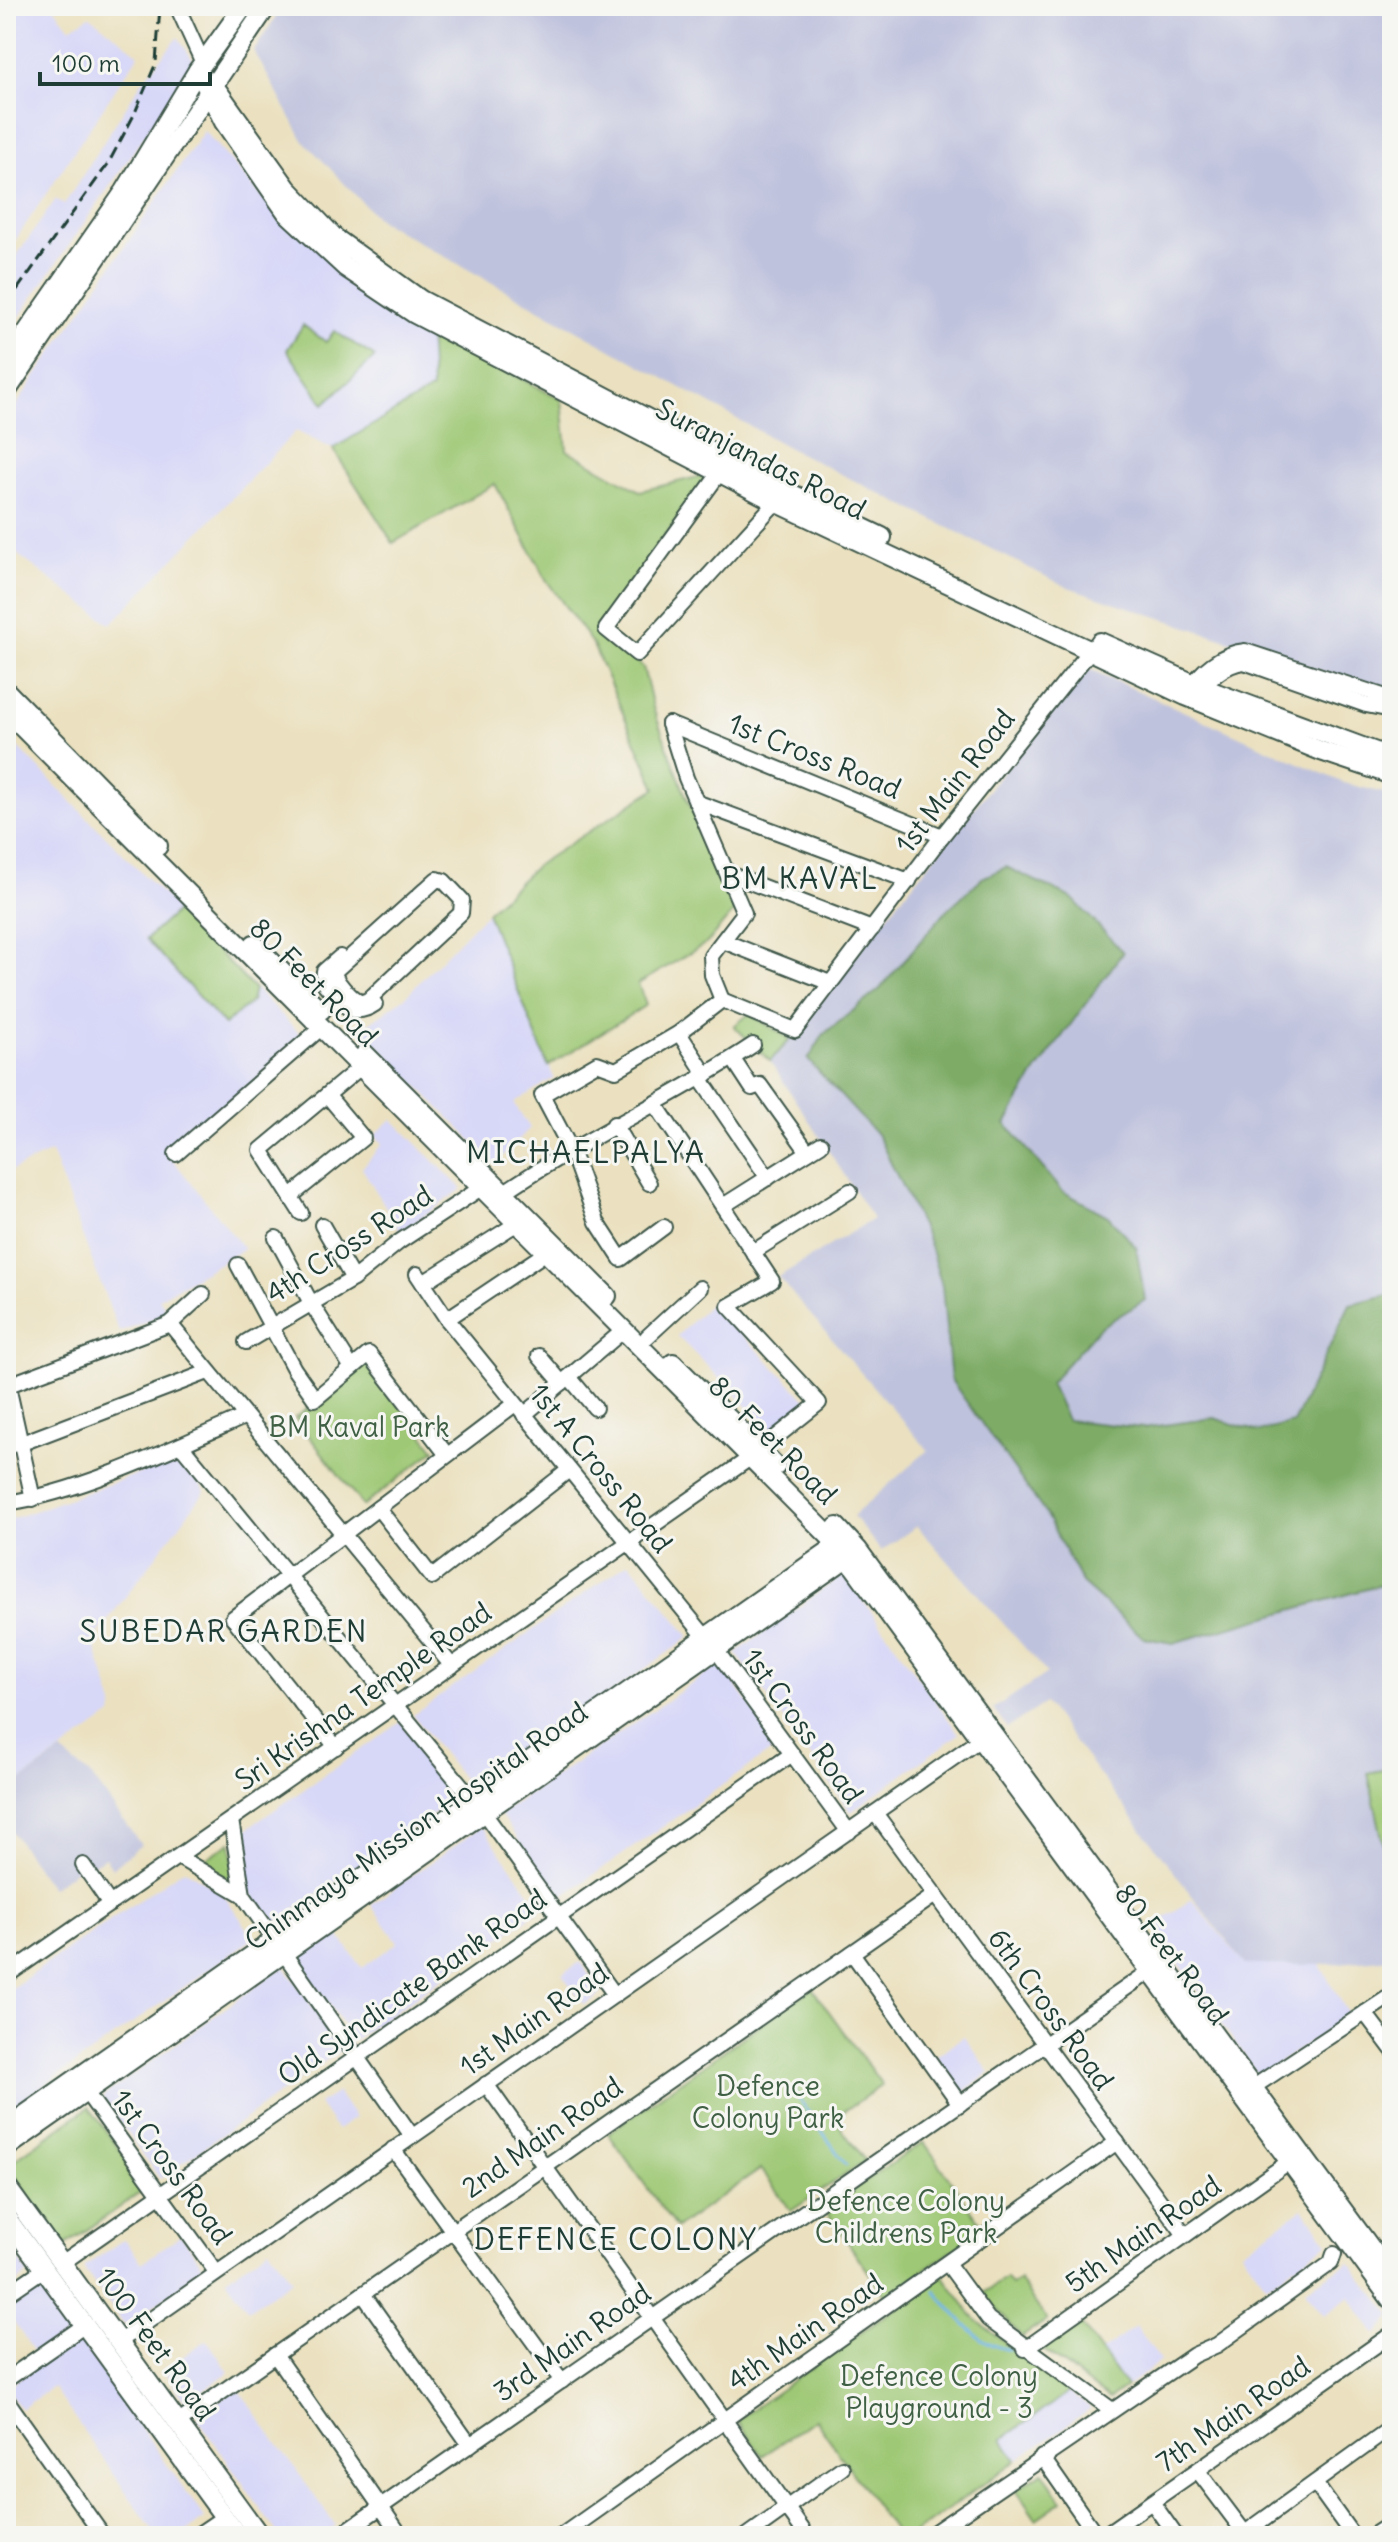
<svg xmlns="http://www.w3.org/2000/svg" width="1398" height="2542" font-family="Delius,sans-serif">
  <style>
    .built { fill: #d7d7f8 }
    .industrial { fill: #bfc2dd }
    .green { fill: #9ec874; stroke: #5e8254; stroke-width: 2 }
    .forest { fill: #7eac66; stroke: #4e744d; stroke-width: 2 }
    .lines { fill: none; stroke-linecap: round; stroke-linejoin: round }
    .stream { stroke: #70b6e7; stroke-width: 3 }
    .minor-casing { stroke: #3e5649; stroke-width: 18 }
    .major-casing { stroke: #3e5649; stroke-width: 22 }
    .minor { stroke: #fff; stroke-width: 14 }
    .major { stroke: #fff; stroke-width: 18 }
    .rail { stroke: #1f3d34; stroke-width: 3; stroke-dasharray: 12 6; stroke-linecap: butt }
    .labels { text-anchor: middle; stroke-width: 6; stroke-linejoin: round; paint-order: stroke }
    .street-label { font-size: 28px; fill: #1f3d34; stroke: #f6f6f2 }
    .park-label { font-size: 28px; fill: #3f6044; stroke: #f6f6f2 }
    .neighbourhood-label { font-size: 30px; letter-spacing: 2px; fill: #1f3d34; stroke: #f6f6f2 }
  </style>
  <rect width="100%" height="100%" fill="#f6f6f2"/>
  <filter id="ink" filterUnits="userSpaceOnUse"><feTurbulence type="fractalNoise" baseFrequency=".0125" numOctaves="2"/><feDisplacementMap in="SourceGraphic" scale="16" xChannelSelector="R" yChannelSelector="G"/><feConvolveMatrix kernelMatrix="1 2 1 2 8 2 1 2 1" color-interpolation-filters="sRGB"/></filter>
  <filter id="wash" filterUnits="userSpaceOnUse"><feTurbulence type="fractalNoise" baseFrequency=".006" numOctaves="4" result="noise"/><feDisplacementMap in="SourceGraphic" scale="32" xChannelSelector="R" yChannelSelector="G"/><feGaussianBlur stdDeviation="1.8" result="paint"/><feColorMatrix in="noise" values="0 0 0 0 0 0 0 0 0 0 0 0 0 0 0 0 0 1.4 0 .05"/><feComposite in="paint" operator="in"/></filter>
  <g filter="url(#wash)">
    <rect width="100%" height="100%" fill="#ebe1c0"/>
    <g class="built">
      <polygon points="6,6 53,6 70,28 90,16 139,54 6,254"/>
      <polygon points="178,37 195,63 6,336 6,271 56,199 64,205 141,83"/>
      <polygon points="204,131 281,218 429,330 432,389 333,449 296,431 111,624 6,546 6,420"/>
      <polygon points="6,735 306,1040 169,1155 244,1249 159,1298 168,1313 119,1332 51,1152 6,1173"/>
      <polygon points="487,912 554,1078 514,1103 530,1128 495,1164 361,1029 405,997"/>
      <polygon points="392,1119 462,1189 401,1232 362,1168 383,1143 374,1136"/>
      <polygon points="711,1303 809,1402 773,1432 677,1336"/>
      <polygon points="180,1459 205,1491 93,1640 114,1705 112,1715 6,1791 6,1521"/>
      <polygon points="629,1562 690,1637 472,1791 413,1715"/>
      <polygon points="844,1574 959,1734 851,1812 736,1653"/>
      <polygon points="721,1664 779,1746 560,1898 500,1814"/>
      <polygon points="401,1722 457,1797 275,1923 250,1893 237,1836"/>
      <polygon points="482,1826 541,1909 354,2040 296,1958 335,1930 362,1968 398,1942 371,1905"/>
      <polygon points="184,1869 223,1894 254,1938 6,2112 6,1992"/>
      <polygon points="1192,1899 1245,1965 1320,1965 1349,2015 1259,2077 1153,1926"/>
      <polygon points="580,1962 602,1993 584,2005 562,1974"/>
      <polygon points="284,1966 342,2049 160,2179 102,2097"/>
      <polygon points="964,2036 990,2073 962,2093 936,2056"/>
      <polygon points="337,2092 355,2118 337,2130 319,2104"/>
      <polygon points="1303,2208 1328,2243 1267,2286 1242,2251"/>
      <polygon points="181,2235 205,2269 125,2326 83,2268 124,2239 142,2263"/>
      <polygon points="6,2242 28,2274 6,2290"/>
      <polygon points="269,2248 292,2280 248,2310 226,2279"/>
      <polygon points="1349,2262 1392,2316 1376,2335 1350,2297 1324,2315 1305,2290"/>
      <polygon points="41,2286 72,2331 36,2355 6,2310"/>
      <polygon points="1136,2326 1161,2361 1126,2387 1101,2352"/>
      <polygon points="77,2336 205,2519 179,2536 157,2536 53,2387 21,2409 6,2388"/>
      <polygon points="207,2340 229,2372 186,2402 163,2370"/>
      <polygon points="238,2388 336,2526 321,2536 279,2536 197,2417"/>
      <polygon points="1069,2392 1091,2409 1017,2460 1002,2439"/>
    </g>
    <g class="industrial">
      <polygon points="283,6 1392,6 1392,688 1341,678 1065,586 789,448 379,220 303,140 254,51"/>
      <polygon points="1087,668 1344,783 1392,795 1392,1958 1320,1965 1245,1965 1045,1703 1007,1728 993,1709 1047,1673 917,1526 881,1551 853,1516 928,1450 778,1277 873,1219 770,1061"/>
      <polygon points="61,1752 92,1777 141,1845 112,1868 105,1857 91,1866 83,1865 51,1888 6,1823 6,1791"/>
    </g>
    <g class="green">
      <polygon points="303,325 326,342 334,331 375,357 324,404 287,350"/>
      <polygon points="429,330 562,400 567,450 640,491 710,474 599,628 643,667 654,711 686,796 735,910 707,943 638,984 646,1005 548,1066 487,912 537,865 656,788 593,645 547,581 495,484 393,543 333,449 432,389"/>
      <polygon points="178,910 254,989 251,1002 224,1025 146,939"/>
      <polygon points="749,1014 791,1039 770,1061 734,1026"/>
      <polygon points="367,1363 435,1450 363,1506 295,1418"/>
      <polygon points="1392,1768 1392,1884 1368,1773"/>
      <polygon points="231,1842 235,1887 200,1863"/>
      <polygon points="812,1988 882,2085 834,2118 865,2161 791,2211 761,2169 676,2228 608,2133"/>
      <polygon points="89,2107 147,2188 64,2246 7,2165"/>
      <polygon points="924,2142 984,2228 886,2297 824,2208"/>
      <polygon points="943,2275 975,2319 1069,2392 1002,2439 1017,2460 911,2536 897,2536 815,2419 762,2456 737,2420"/>
      <polygon points="1006,2278 1011,2285 1019,2280 1047,2320 1022,2337 982,2294"/>
      <polygon points="1079,2321 1126,2387 1109,2399 1041,2348"/>
      <polygon points="1043,2472 1062,2501 1036,2519 1016,2490"/>
    </g>
    <polygon class="forest" points="1006,867 1072,898 1123,952 1034,1075 1006,1124 1062,1191 1108,1216 1136,1247 1145,1300 1099,1328 1050,1383 1067,1420 1143,1428 1214,1418 1259,1432 1293,1423 1350,1304 1392,1294 1392,1582 1173,1643 1144,1638 1082,1583 1045,1513 951,1380 942,1286 928,1240 878,1136 808,1060 824,1034 880,989 945,912 982,878"/>
    <g class="lines">
      <g class="stream">
        <polyline points="792,2089 846,2165"/>
        <path d="M935,2291c22,24 42,54 75,59"/>
      </g>
    </g>
  </g>
  <g filter="url(#ink)">
    <g class="lines">
      <defs>
        <g id="minor">
          <polyline points="177,6 203,63"/>
          <polyline points="721,471 606,629 637,654 776,502"/>
          <path d="M1188,692c11,-21 34,-39 57,-41l147,48"/>
          <path d="M1200,693c9,-15 26,-29 44,-31l122,43 26,5"/>
          <polyline points="669,724 686,778 744,913 711,956 712,975 722,1000"/>
          <polyline points="669,724 942,836"/>
          <polyline points="696,802 909,881"/>
          <polyline points="729,874 872,929"/>
          <path d="M437,879l7,2 18,19 -1,13 -93,87 -8,3c-10,-7 -21,-17 -26,-29l3,-5z"/>
          <polyline points="723,941 830,983"/>
          <path d="M340,957l-16,14 -1,11c16,18 27,39 52,22"/>
          <polyline points="722,1000 795,1030 942,836 1095,645"/>
          <polyline points="322,1012 341,992"/>
          <polyline points="679,1033 706,1075"/>
          <polyline points="733,1059 752,1088 760,1085 808,1152"/>
          <polyline points="700,1078 768,1178"/>
          <polyline points="614,1124 649,1183"/>
          <polyline points="176,1154 321,1028"/>
          <path d="M503,1193c81,-55 169,-94 250,-148"/>
          <polyline points="291,1196 363,1138 327,1095"/>
          <polyline points="723,1206 821,1144"/>
          <polyline points="301,1213 261,1150 369,1060"/>
          <polyline points="322,1225 353,1279"/>
          <polyline points="664,1227 621,1259 597,1222 571,1150 542,1095 597,1063 616,1070 679,1033 722,1000"/>
          <polyline points="276,1238 311,1303 352,1368"/>
          <polyline points="753,1252 850,1191"/>
          <polyline points="238,1265 294,1369 315,1399 369,1354 447,1455"/>
          <polyline points="417,1274 447,1319 716,1650 849,1832"/>
          <polyline points="423,1283 516,1224"/>
          <polyline points="447,1319 538,1258"/>
          <polyline points="170,1324 452,1666"/>
          <polyline points="647,1337 700,1288"/>
          <polyline points="246,1342 353,1279 399,1242 481,1188"/>
          <polyline points="539,1356 562,1383"/>
          <polyline points="569,1377 595,1408"/>
          <polyline points="6,1386 170,1324 203,1294"/>
          <polyline points="8,1386 33,1499"/>
          <polyline points="524,1415 624,1330"/>
          <polyline points="181,1445 484,1813 615,1995"/>
          <polyline points="6,1446 22,1443 208,1372"/>
          <path d="M6,1503c73,-10 170,-56 238,-86"/>
          <polyline points="378,1508 432,1577 569,1470"/>
          <polyline points="336,1747 233,1618 515,1404"/>
          <polyline points="875,1813 1185,2235"/>
          <polyline points="231,1820 243,1895"/>
          <polyline points="178,1857 243,1895 412,2136"/>
          <polyline points="83,1865 110,1904"/>
          <polyline points="852,1953 960,2104"/>
          <polyline points="6,1976 750,1458 819,1403 729,1306 772,1281 656,1105"/>
          <polyline points="1365,2013 1392,2049"/>
          <polyline points="486,2084 807,2536"/>
          <polyline points="1252,2088 1392,1995"/>
          <polyline points="86,2092 216,2272"/>
          <polyline points="393,2149 562,2381"/>
          <polyline points="62,2263 792,1754"/>
          <polyline points="947,2263 988,2319 1112,2410"/>
          <polyline points="363,2294 470,2445"/>
          <polyline points="6,2295 44,2269"/>
          <polyline points="120,2341 979,1740"/>
          <polyline points="1025,2349 1290,2161"/>
          <polyline points="275,2355 401,2536"/>
          <polyline points="6,2380 85,2325"/>
          <polyline points="6,2399 103,2536"/>
          <polyline points="179,2422 935,1895"/>
          <polyline points="1042,2457 1097,2536"/>
          <polyline points="1198,2471 1247,2536"/>
          <polyline points="1315,2483 1353,2536"/>
          <polyline points="1152,2502 1176,2536"/>
          <polyline points="1245,2533 1392,2427"/>
          <polyline points="196,2536 224,2517"/>
          <polyline points="339,2536 1149,1972"/>
          <polyline points="561,2536 1117,2142"/>
          <polyline points="747,2536 842,2468"/>
          <polyline points="929,2536 1194,2355 1217,2345 1331,2263 1334,2254"/>
          <polyline points="1103,2536 1392,2334"/>
          <polyline points="1372,2536 1392,2523"/>
        </g>
        <g id="major">
          <polyline points="198,70 224,122 287,213 345,267 415,314 776,502 1186,696 1321,751 1392,775"/>
          <polyline points="217,90 287,188 335,238 421,300 786,491 882,537"/>
          <polyline points="6,362 125,191 198,70 244,6"/>
          <polyline points="6,392 267,6"/>
          <polyline points="1100,642 1203,688 1392,758"/>
          <polyline points="6,691 158,846"/>
          <polyline points="6,711 838,1545 1392,2301"/>
          <polyline points="254,944 315,1005"/>
          <polyline points="365,1054 607,1296"/>
          <polyline points="673,1363 776,1466"/>
          <polyline points="837,1527 858,1550 1392,2277"/>
          <polyline points="6,2128 846,1539"/>
          <polyline points="6,2148 855,1552"/>
          <polyline points="6,2186 260,2536"/>
          <polyline points="6,2217 238,2536"/>
        </g>
      </defs>
      <use href="#minor" class="minor-casing"/>
      <use href="#major" class="major-casing"/>
      <use href="#minor" class="minor"/>
      <use href="#major" class="major"/>
      <polyline class="rail" points="6,305 108,164 134,115 156,63 160,6"/>
    </g>
  </g>
  <g class="labels">
    <g class="street-label">
      <text transform="translate(761 459) rotate(27)" y="10">Suranjandas Road</text>
      <text transform="translate(815 756) rotate(22)" y="10">1st Cross Road</text>
      <text transform="translate(955 781) rotate(-52)" y="10">1st Main Road</text>
      <text transform="translate(314 982) rotate(45)" y="10">80 Feet Road</text>
      <text transform="translate(349 1244) rotate(-33)" y="10">4th Cross Road</text>
      <text transform="translate(773 1440) rotate(45)" y="10">80 Feet Road</text>
      <text transform="translate(601 1468) rotate(51)" y="10">1st A Cross Road</text>
      <text transform="translate(363 1696) rotate(-35)" y="10">Sri Krishna Temple Road</text>
      <text transform="translate(803 1726) rotate(54)" y="10">1st Cross Road</text>
      <text transform="translate(416 1826) rotate(-35)" y="10">Chinmaya Mission Hospital Road</text>
      <text transform="translate(1172 1954) rotate(53)" y="10">80 Feet Road</text>
      <text transform="translate(412 1987) rotate(-35)" y="10">Old Syndicate Bank Road</text>
      <text transform="translate(1051 2009) rotate(54)" y="10">6th Cross Road</text>
      <text transform="translate(534 2019) rotate(-35)" y="10">1st Main Road</text>
      <text transform="translate(542 2137) rotate(-35)" y="10">2nd Main Road</text>
      <text transform="translate(172 2167) rotate(54)" y="10">1st Cross Road</text>
      <text transform="translate(1143 2234) rotate(-35)" y="10">5th Main Road</text>
      <text transform="translate(805 2332) rotate(-35)" y="10">4th Main Road</text>
      <text transform="translate(572 2342) rotate(-35)" y="10">3rd Main Road</text>
      <text transform="translate(156 2344) rotate(54)" y="10">100 Feet Road</text>
      <text transform="translate(1233 2414) rotate(-35)" y="10">7th Main Road</text>
    </g>
    <g class="park-label">
      <text x="359" y="1437">BM Kaval Park</text>
      <text x="768" y="2096">Defence<tspan x="768" dy="32">Colony Park</tspan></text>
      <text x="906" y="2211">Defence Colony<tspan x="906" dy="32">Childrens Park</tspan></text>
      <text x="939" y="2386">Defence Colony<tspan x="939" dy="32">Playground - 3</tspan></text>
    </g>
    <g class="neighbourhood-label">
      <text x="800" y="889">BM KAVAL</text>
      <text x="586" y="1163">MICHAELPALYA</text>
      <text x="224" y="1642">SUBEDAR GARDEN</text>
      <text x="616" y="2250">DEFENCE COLONY</text>
    </g>
  </g>
  <rect width="1398" height="2542" fill="none" stroke="#f6f6f2" stroke-width="32"/>
  <path d="M40 72v12h170v-12" fill="none" stroke="#1f3d34" stroke-width="4"/>
  <text x="52" y="72" font-size="24" fill="#1f3d34" stroke="#f6f6f2" stroke-width="6" paint-order="stroke">100 m</text>
</svg>
